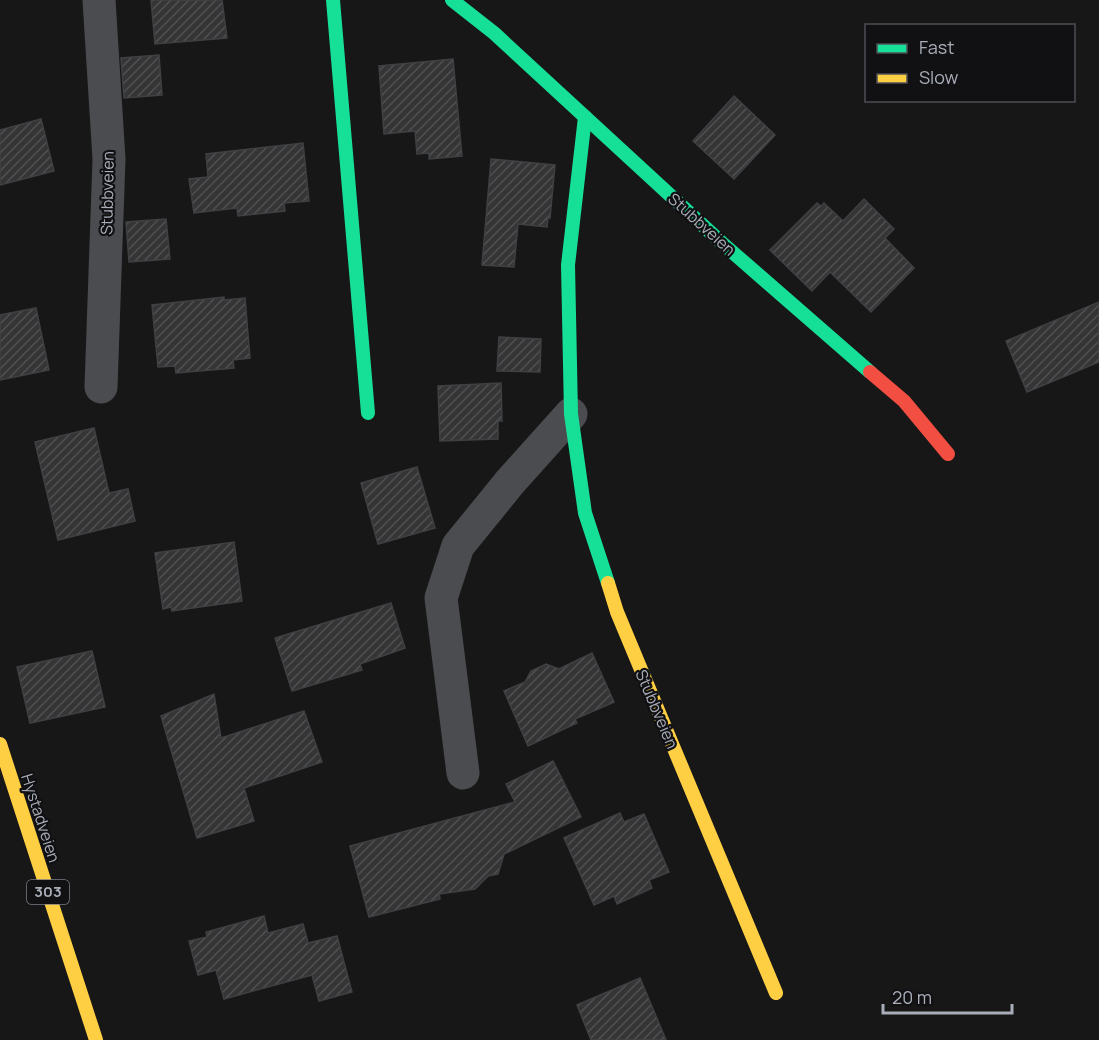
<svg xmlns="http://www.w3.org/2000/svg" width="1099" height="1040" font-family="Manrope,sans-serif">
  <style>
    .building { fill: url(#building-hatch); stroke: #3f4043; stroke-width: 1.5 }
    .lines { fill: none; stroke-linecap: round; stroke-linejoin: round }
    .street { stroke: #4b4c50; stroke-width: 33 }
    .fast { stroke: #16e098; stroke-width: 14 }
    .slow { stroke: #ffcf43; stroke-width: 14 }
    .jam { stroke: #f24e42; stroke-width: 14 }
    .labels { text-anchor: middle; stroke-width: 4.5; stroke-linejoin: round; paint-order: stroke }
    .shield { fill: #111113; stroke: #7b7e86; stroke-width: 1.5 }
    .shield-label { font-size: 15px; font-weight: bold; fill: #a8adb8 }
    .street-label { font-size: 16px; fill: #a8adb8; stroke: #111113 }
  </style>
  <defs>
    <pattern id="building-hatch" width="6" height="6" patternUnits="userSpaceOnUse" patternTransform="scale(1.5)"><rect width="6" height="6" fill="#353536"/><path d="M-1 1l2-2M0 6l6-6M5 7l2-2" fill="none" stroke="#4f5051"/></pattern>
  </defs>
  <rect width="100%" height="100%" fill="#171717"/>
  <g class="building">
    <polygon points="151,0 222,0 227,38 155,44"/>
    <polygon points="159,55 162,95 124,98 121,58"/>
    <polygon points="453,59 462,156 429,159 429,153 417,154 415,131 384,134 379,66"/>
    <polygon points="734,96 775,135 734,179 693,141"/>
    <polygon points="41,119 54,171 0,185 0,130"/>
    <polygon points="303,143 309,201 284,203 285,211 238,216 237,208 194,213 189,179 208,177 206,154"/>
    <polygon points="491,159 555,165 550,218 548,218 547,227 518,224 514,267 482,265"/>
    <polygon points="864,199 894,229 885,238 914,268 871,312 830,272 812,291 770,250 817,203 821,206 824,203 843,221"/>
    <polygon points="166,219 170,259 129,262 126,222"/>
    <polygon points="224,297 224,300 245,298 250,358 233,360 234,368 176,373 175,366 158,367 152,305"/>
    <polygon points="1099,302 1099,362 1027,392 1006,341"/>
    <polygon points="36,308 49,370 0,380 0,315"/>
    <polygon points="499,337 541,339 540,372 497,371"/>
    <polygon points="501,383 502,421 498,421 498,439 440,441 438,386"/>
    <polygon points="94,428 109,493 128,489 135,521 58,540 35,442"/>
    <polygon points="417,467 435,528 378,544 361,483"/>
    <polygon points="234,542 242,601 172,611 171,607 163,609 155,553"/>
    <polygon points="391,603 405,648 360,664 362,670 292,691 275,638"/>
    <polygon points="92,651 105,707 30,723 17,667"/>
    <polygon points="592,653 614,702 575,719 577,723 528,746 504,691 525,682 531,671 546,664 559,669"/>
    <polygon points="214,694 221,738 304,711 322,762 244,788 254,821 197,838 161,716"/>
    <polygon points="553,761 581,817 504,854 498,874 488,876 475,889 439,894 440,899 369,917 350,846 515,802 506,784"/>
    <polygon points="620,813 624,822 644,814 669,872 649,880 652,888 617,904 614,896 594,905 564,838"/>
    <polygon points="264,916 268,933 303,924 308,943 337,936 352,992 319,1001 312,975 224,999 216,970 198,975 189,941 207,937 206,932"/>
    <polygon points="640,978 666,1040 591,1040 577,1005"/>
  </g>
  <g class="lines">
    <g class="street">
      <polyline points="99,0 109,159 101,387"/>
      <polyline points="463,773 441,598 458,546 510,482 571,414"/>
    </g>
    <g class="fast">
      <polyline points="333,0 368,413"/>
      <polyline points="452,0 494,33 722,243 870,372"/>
      <polyline points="585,117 568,265 571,414 585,513 608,583"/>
    </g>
    <g class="slow">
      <polyline points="608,583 617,612 776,993"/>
      <polyline points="0,744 96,1040"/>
    </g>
    <polyline class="jam" points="870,372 904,401 948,454"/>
  </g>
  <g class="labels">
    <rect class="shield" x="27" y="880" width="42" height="24" rx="4.5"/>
    <g class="shield-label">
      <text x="48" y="897">303</text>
    </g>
    <g class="street-label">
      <text transform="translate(107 193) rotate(-89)" y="6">Stubbveien</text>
      <text transform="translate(702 224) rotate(42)" y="6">Stubbveien</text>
      <text transform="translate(657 709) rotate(67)" y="6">Stubbveien</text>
      <text transform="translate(41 818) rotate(72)" y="6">Hystadveien</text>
    </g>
  </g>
  <rect x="865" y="24" width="210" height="78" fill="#111113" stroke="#4d4f55" stroke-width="1.5"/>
  <rect x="877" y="44" width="30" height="9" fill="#16e098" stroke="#4d4f55" stroke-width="1.5"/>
  <text x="919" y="54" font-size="18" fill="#a8adb8">Fast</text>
  <rect x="877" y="74" width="30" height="9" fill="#ffcf43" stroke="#4d4f55" stroke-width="1.5"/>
  <text x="919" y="84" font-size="18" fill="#a8adb8">Slow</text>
  <path d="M883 1004v9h129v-9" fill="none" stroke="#a8adb8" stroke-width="3"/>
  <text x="892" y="1004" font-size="18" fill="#a8adb8" stroke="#111113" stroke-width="4.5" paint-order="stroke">20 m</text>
</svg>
